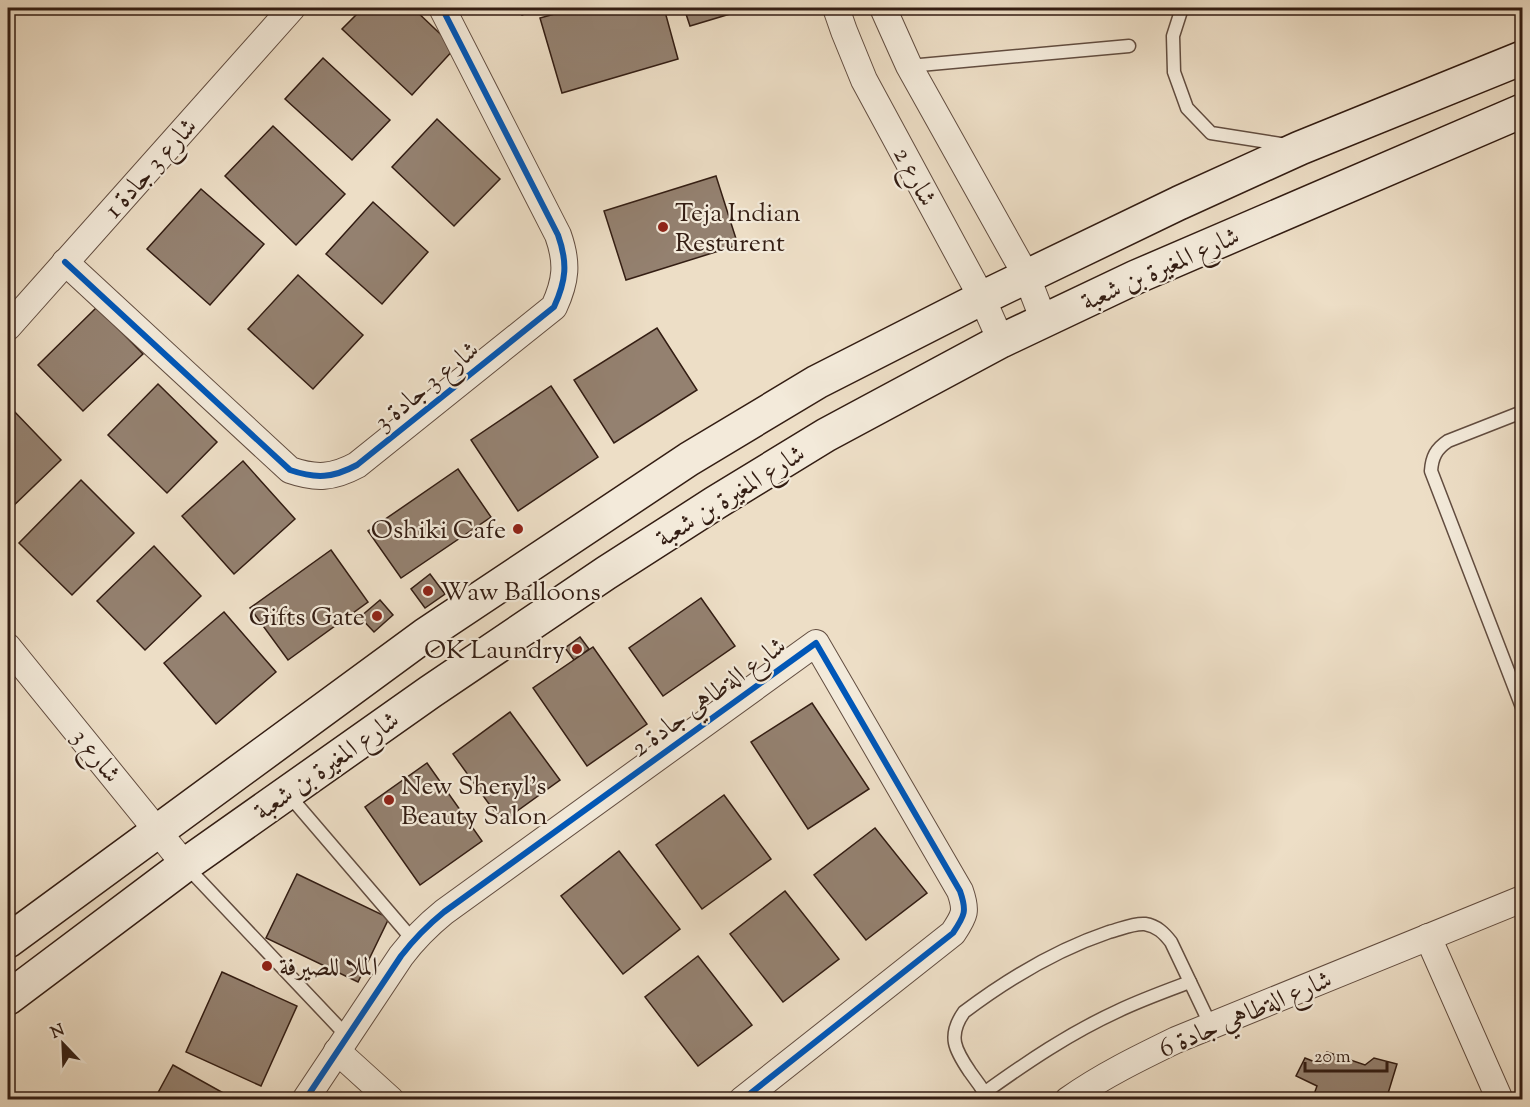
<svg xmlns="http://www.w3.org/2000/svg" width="1530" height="1107" font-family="'Sorts Mill Goudy',Amiri,serif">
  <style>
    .building { fill: #948170; stroke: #331d13; stroke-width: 1.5 }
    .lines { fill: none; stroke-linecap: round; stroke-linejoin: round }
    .service-casing { stroke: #624d40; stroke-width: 15 }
    .minor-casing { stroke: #624d40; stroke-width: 28 }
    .secondary-casing { stroke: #331d13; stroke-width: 36 }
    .service { stroke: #f3eada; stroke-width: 12 }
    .minor { stroke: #f3eada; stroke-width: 26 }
    .secondary { stroke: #f3eada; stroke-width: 33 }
    .cycleway-casing { stroke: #f3eada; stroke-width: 10 }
    .cycleway { stroke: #0057b8; stroke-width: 6 }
    .poi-dot { fill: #8f2418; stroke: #f3eada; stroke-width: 2 }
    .labels { text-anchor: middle; stroke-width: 4.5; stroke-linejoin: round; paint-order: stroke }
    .street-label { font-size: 26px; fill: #331d13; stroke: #f3eada }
    .poi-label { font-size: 26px; fill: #331d13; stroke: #f3eada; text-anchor: start }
  </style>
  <rect width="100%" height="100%" fill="#eddec6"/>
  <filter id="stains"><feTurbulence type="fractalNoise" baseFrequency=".00333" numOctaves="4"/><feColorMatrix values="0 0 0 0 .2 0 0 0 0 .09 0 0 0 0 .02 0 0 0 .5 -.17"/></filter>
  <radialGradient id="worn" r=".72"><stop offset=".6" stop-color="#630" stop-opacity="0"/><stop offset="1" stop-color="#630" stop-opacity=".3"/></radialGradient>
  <g class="building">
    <polygon points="363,8 413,8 455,48 412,95 342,29"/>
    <polygon points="518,8 539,8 522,15"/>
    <polygon points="576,8 664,8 678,59 562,93 540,18"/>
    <polygon points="684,8 750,8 690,26"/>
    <polygon points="323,58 390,120 352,160 285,99"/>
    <polygon points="437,119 500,179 454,226 392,167"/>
    <polygon points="273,126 345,194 296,245 225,176"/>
    <polygon points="716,176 738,245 626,280 604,211"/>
    <polygon points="201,189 264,244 210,305 147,249"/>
    <polygon points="373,202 428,252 382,304 326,254"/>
    <polygon points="298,275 363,335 313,389 248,329"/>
    <polygon points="97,307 143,354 83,411 38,365"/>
    <polygon points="657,328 697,390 614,443 574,380"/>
    <polygon points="158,384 217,442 167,493 108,435"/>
    <polygon points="551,386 598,457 518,511 471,440"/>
    <polygon points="11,408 61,460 8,511 8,412"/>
    <polygon points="243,461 295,519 234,574 182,516"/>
    <polygon points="458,469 491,517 401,578 368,531"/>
    <polygon points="81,480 134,533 72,595 19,543"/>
    <polygon points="154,546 201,596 145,650 97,601"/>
    <polygon points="331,550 368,602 288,660 250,608"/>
    <polygon points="430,574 445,594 425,608 411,589"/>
    <polygon points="701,598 735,646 663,696 629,648"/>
    <polygon points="380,600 393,615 374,632 360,617"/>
    <polygon points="224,612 276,672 216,724 164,663"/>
    <polygon points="580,637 589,649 574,660 565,648"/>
    <polygon points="593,647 647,724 587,766 533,688"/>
    <polygon points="812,703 869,789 808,829 751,742"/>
    <polygon points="510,712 560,780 502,822 453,754"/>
    <polygon points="427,763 482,841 420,885 365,807"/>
    <polygon points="724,795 771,859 702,909 656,845"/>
    <polygon points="875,828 927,893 866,940 814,875"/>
    <polygon points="619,851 680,929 623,974 561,896"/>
    <polygon points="297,874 389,918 358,982 266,938"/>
    <polygon points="785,891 839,959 783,1002 730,934"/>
    <polygon points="698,956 752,1025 698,1066 645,997"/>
    <polygon points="222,972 297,1006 261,1086 186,1052"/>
    <polygon points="1327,1052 1365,1065 1374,1058 1397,1064 1386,1100 1312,1100 1317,1086 1296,1076 1305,1058 1320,1064"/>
    <polygon points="173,1065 236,1100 154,1100"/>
  </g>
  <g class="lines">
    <defs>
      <g id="service">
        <polyline points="1182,8 1173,36 1174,72 1187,108 1211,133 1287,145"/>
        <polyline points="909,66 1129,46"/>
        <path d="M1522,412l-74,29c-12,8 -16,16 -17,30l91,236"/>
        <polyline points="287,793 413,940"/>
        <polyline points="186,866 347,1036"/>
        <path d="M984,1093c43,-31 86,-60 134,-82 23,-11 48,-20 72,-29"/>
        <path d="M989,1100c-6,-10 -12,-19 -19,-28 -15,-22 -23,-36 -6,-60 45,-34 92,-62 145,-80 12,-3 24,-9 36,-8 12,2 19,9 26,18l40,84"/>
      </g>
      <g id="minor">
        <polyline points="836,8 844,31 864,80 982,298 1001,341"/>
        <polyline points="883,8 909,66 1027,277 1044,321"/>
        <path d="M65,262l225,208c26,9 43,8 67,-5l197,-158c12,-26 14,-44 4,-72l-116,-227"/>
        <polyline points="8,327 292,8"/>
        <polyline points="8,647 185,865"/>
        <polyline points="1428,937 1500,1100"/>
        <polyline points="337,1051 391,1100"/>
        <path d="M305,1100l96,-144c13,-17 27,-31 43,-44l372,-269 144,248c7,20 5,24 -7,42l-211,167"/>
        <path d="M1068,1100c34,-24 71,-42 108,-60l346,-141"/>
      </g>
      <g id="secondary">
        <polyline points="8,941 425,635 689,459 817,382 982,298 1179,203 1300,148 1522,58"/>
        <polyline points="8,998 185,865 430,692 606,573 715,503 826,435 1001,341 1136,277 1522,111"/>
      </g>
    </defs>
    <use href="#service" class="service-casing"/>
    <use href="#minor" class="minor-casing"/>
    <use href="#secondary" class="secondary-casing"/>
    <use href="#service" class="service"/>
    <use href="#minor" class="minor"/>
    <use href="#secondary" class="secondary"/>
    <defs>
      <g id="cycleway">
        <path d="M65,262l225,208c26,9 43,8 67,-5l197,-158c12,-26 14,-44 4,-72l-116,-227"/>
        <path d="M305,1100l96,-144c13,-17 27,-31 43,-44l372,-269 144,248c7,20 5,24 -7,42l-211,167"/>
      </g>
    </defs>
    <use href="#cycleway" class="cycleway-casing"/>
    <use href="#cycleway" class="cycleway"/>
  </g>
  <g class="poi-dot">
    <circle cx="663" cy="227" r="6"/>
    <circle cx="518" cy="529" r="6"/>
    <circle cx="428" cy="591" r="6"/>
    <circle cx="377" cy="616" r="6"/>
    <circle cx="577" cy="649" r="6"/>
    <circle cx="389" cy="800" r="6"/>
    <circle cx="267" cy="966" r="6"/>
  </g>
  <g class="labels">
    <g class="street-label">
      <text transform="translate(150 167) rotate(-48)" y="9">شارع 3 جادة 1</text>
      <text transform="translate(916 176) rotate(62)" y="9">شارع 2</text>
      <text transform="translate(1160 268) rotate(-24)" y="9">شارع المغيرة بن شعبة</text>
      <text transform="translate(426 385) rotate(-39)" y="9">شارع 3 جادة 3</text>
      <text transform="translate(730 495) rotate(-32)" y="9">شارع المغيرة بن شعبة</text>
      <text transform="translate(708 696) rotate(-36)" y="9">شارع الةطاهي جادة 2</text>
      <text transform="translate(97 755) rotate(51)" y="9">شارع 3</text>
      <text transform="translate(326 765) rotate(-35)" y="9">شارع المغيرة بن شعبة</text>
      <text transform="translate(1245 1013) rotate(-23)" y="9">شارع الةطاهي جادة 6</text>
    </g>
    <g class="poi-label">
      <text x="675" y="221">Teja Indian<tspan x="675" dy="30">Resturent</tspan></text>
      <text x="506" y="538" text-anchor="end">Oshiki Cafe</text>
      <text x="440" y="600">Waw Balloons</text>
      <text x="365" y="625" text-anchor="end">Gifts Gate</text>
      <text x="565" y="658" text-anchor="end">OK Laundry</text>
      <text x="401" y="794">New Sheryl's<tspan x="401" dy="30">Beauty Salon</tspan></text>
      <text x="279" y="975">الملا للصيرفة</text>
    </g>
  </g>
  <rect width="1530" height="1107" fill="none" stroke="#eddec6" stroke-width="30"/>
  <rect x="9" y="9" width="1512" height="1089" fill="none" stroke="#331d13" stroke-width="3"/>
  <rect x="15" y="15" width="1500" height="1077" fill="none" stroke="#331d13" stroke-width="1.5"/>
  <g transform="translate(63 1044) rotate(337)" stroke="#f3eada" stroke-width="4.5" paint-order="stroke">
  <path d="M0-4.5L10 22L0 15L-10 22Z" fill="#331d13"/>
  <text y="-9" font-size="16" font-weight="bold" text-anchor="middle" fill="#331d13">N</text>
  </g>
  <path d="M1305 1062v9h82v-9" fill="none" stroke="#331d13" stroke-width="3"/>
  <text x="1314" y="1062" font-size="18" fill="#331d13" stroke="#f3eada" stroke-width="4.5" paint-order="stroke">20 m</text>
  <rect width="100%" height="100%" filter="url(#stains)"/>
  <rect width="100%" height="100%" fill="url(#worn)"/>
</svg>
